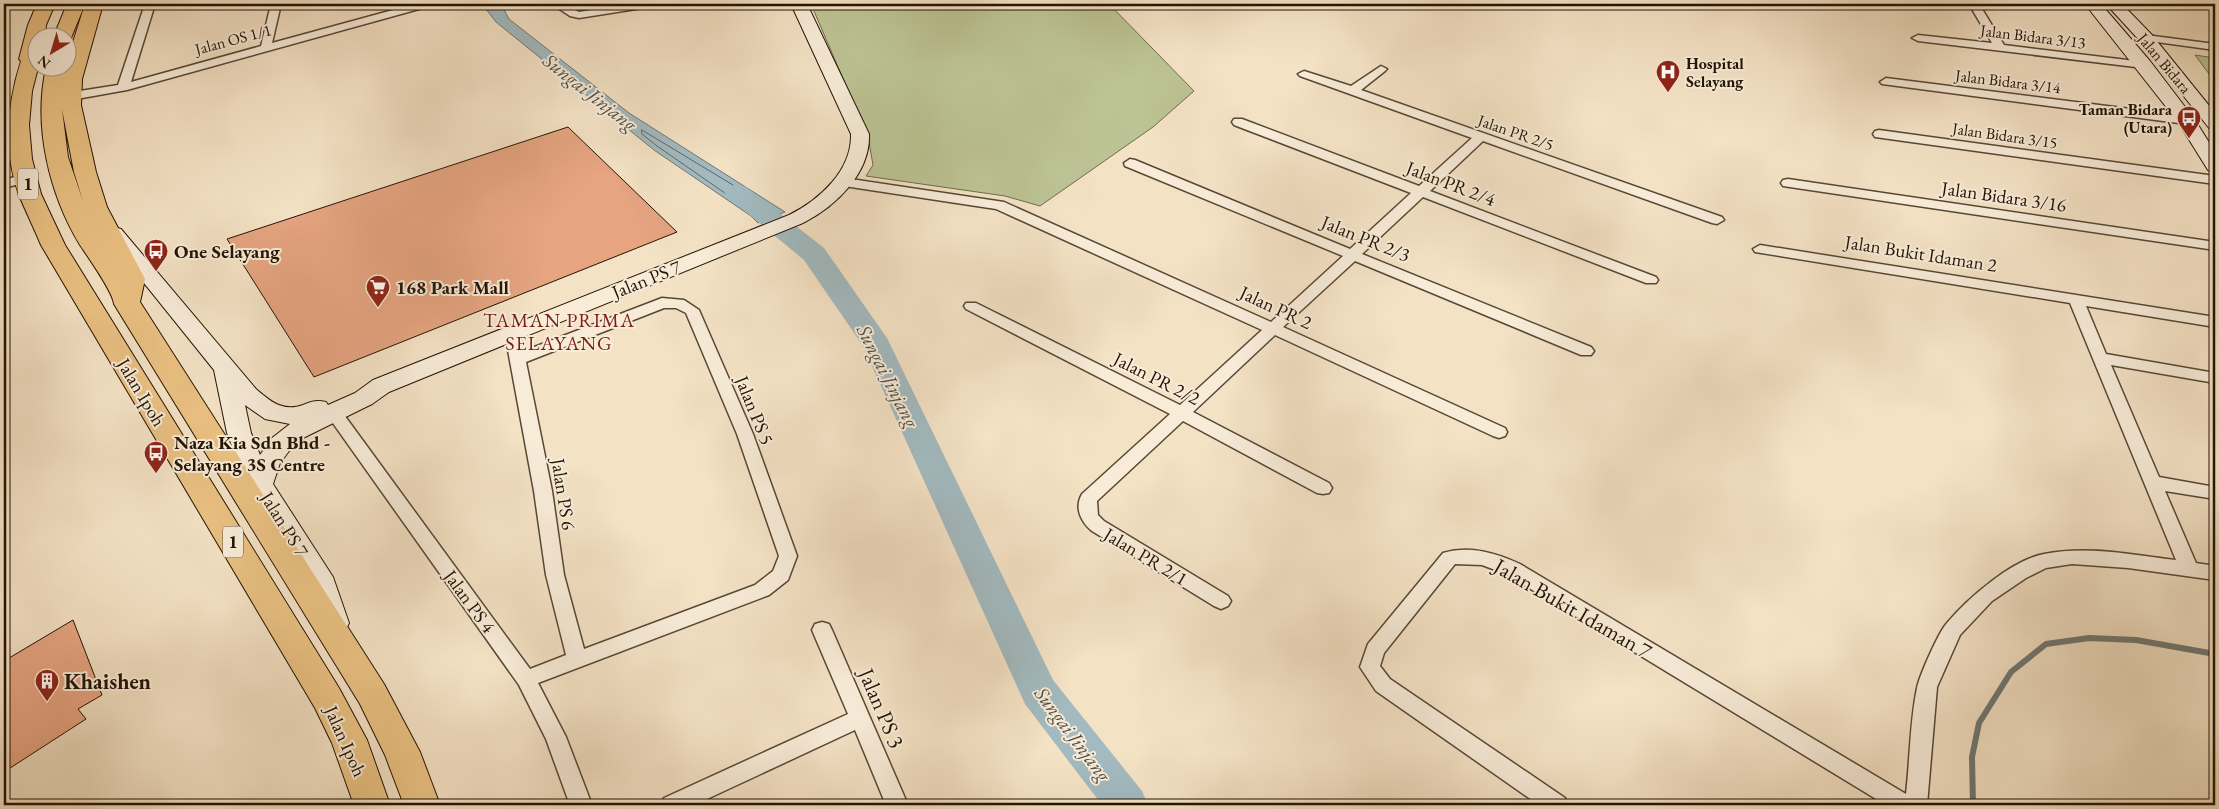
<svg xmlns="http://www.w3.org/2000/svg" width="2219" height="809" font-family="'EB Garamond',serif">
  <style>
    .green { fill: #bcc394; stroke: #706b4c }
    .water { fill: #a2bac0; stroke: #6f7774 }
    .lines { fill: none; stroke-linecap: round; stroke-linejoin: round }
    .shore { stroke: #626662; stroke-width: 1 }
    .stream { stroke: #6f7774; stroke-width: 6 }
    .river { fill: #a2bac0; fill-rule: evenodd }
    .building { fill: #e6a481; stroke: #231303 }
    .street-casing { stroke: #574734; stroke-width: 3 }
    .secondary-casing { stroke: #231303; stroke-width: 2 }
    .highway-casing { stroke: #231303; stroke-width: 2 }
    .street { fill: #f8ecd9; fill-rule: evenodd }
    .secondary { fill: #f8ecd9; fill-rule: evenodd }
    .highway { fill: #eac182; fill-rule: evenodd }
    .labels { text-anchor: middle; stroke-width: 4; stroke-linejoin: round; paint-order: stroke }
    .far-street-label { font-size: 16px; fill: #231303; stroke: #f8ecd9 }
    .far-poi-label { font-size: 16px; font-weight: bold; fill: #231303; stroke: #f8ecd9; text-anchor: start }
    .shield { fill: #f8ecd9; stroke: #635443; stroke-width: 1 }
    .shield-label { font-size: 18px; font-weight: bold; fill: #231303 }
    .street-label { font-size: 19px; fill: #231303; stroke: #f8ecd9 }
    .poi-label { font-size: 19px; font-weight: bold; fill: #231303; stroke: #f8ecd9; text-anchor: start }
    .water-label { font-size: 20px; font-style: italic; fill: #4f4d45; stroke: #f8ecd9 }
    .neighbourhood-label { font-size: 20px; letter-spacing: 1px; fill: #7a1f14; stroke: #f8ecd9 }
    .near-street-label { font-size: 22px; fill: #231303; stroke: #f8ecd9 }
    .near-poi-label { font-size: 22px; font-weight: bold; fill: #231303; stroke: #f8ecd9; text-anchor: start }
  </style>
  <rect width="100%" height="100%" fill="#f4e2c5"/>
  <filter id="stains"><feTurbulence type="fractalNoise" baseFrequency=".004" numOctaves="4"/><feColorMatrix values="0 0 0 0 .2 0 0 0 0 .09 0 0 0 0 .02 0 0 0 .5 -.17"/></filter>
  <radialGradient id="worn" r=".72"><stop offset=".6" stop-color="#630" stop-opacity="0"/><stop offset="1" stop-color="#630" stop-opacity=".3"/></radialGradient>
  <g class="green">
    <polygon points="811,4 1109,4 1194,91 1153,127 1040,206 1005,196 866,176 873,165 868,137"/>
    <polygon points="2195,55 2215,58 2215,82"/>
  </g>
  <polygon class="water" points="482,4 501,4 509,19 629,113 785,212 758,223 751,216 654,150 496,22"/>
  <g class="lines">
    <polygon class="shore" points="642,130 771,208 772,211 758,216 657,146 642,134"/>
    <polyline class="stream" points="1973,805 1972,757 1979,723 2011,672 2046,644 2089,638 2136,640 2215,654"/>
    <polygon class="river" points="737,184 746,187 824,248 887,338 1053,680 1142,791 1148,805 1102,805 1025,704 863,346 804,260 728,197 724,192 728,187"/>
  </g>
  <g class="building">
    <polygon points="568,127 677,232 314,377 227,239"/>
    <polygon points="73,620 102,695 78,709 86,719 4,772 4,661"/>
  </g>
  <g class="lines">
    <defs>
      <g id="street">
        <polygon points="145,4 155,4 131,82 261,46 271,4 281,4 272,43 415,4 431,4 430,6 127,90 71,100 67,99 65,96 67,93 118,85"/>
        <polygon points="552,4 564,4 579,12 630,4 654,4 649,7 579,18 570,16"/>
        <polygon points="1969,4 1979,4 2004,45 2144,62 2150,65 2144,68 1918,41 1912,38 1918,35 1992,43"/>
        <polygon points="2146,35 2215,44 2215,50 2142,40 2140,38"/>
        <path d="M1381,66l6,3 -2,2 -24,19 361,127 2,3 -7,4 -5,-1 -229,-82 -53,50 226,86 2,3 -2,3h-10l-223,-86 -61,57 229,93 3,4 -3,4h-10l-226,-94 -72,66 222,101 2,4 -2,4 -6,2 -6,-2 -218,-101 -82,77 136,71 3,5 -3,5 -6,1 -6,-1 -134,-72 -86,80 1,14 6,6 124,75 3,5 -3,5 -7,3 -7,-3 -122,-75c-11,-9 -18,-23 -10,-37l88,-80 -204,-105 -2,-3 2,-3h10l204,102 82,-75 -266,-121 -152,-23 -7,-4 7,-4 160,24 267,120 72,-66 -218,-90 -1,-3 6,-4 5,1 215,89 61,-56 -177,-68 -2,-3 2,-3h8l177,67 53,-48 -172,-62 -2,-2 6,-3 47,15z"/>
        <polygon points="1886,78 2186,116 2192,120 2186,124 1882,84 1880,82"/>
        <polygon points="1879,130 2215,176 2215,184 1875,137 1873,134 1875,131"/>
        <polygon points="25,174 30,175 32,178 30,181 4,188 4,180"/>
        <polygon points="1788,179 2215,242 2215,250 1783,186 1781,183 1783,180"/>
        <path d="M1760,245l455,72v10l-129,-21 20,48 109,19v10l-104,-18 48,112 56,10v12l-50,-8 31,72 19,3v14l-87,-12 -56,-4 -26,4 -20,10 -34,23 -32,34 -23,52 -10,118h-41l-380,-231 -24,-9 -27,-1 -71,89 -4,13 10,13 175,119 3,7h-29l-163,-114 -16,-24 8,-23 75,-91c27,-8 53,0 77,11l386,230c4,-34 4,-73 11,-106 2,-11 22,-57 30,-65 21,-25 65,-63 97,-69 43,-9 89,1 132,6l-106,-257 -315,-51 -2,-3z"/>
        <path d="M662,298l22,2 15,10 54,124 44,122 -9,24 -19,15 -231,88 28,54 26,68h-22l-24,-66 -27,-54 -194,-273 2,-4 6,-2 6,2 191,261 36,-14 -20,-80 -12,-84 -29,-157 3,-3h10l6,20zM664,308h12l10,5 51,121 42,122 -6,15 -18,14 -171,64 -20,-74 -12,-84 -26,-129z"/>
        <polygon points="822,622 829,624 832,630 908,805 886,805 855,730 694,805 661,805 664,798 848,714 812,630 815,624"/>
      </g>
      <g id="secondary">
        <path d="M791,4h16l62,130c2,39 -34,73 -66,89l-414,169 -17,12 -69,34 -14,13 -9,12 -7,21 60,93 16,46 -4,8 -10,3 -10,-3 -15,-44 -63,-103 -20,-51 -13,-63 -107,-133 -3,-4 3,-4 7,-2 7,2 135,160c15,13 27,23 47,16 9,-4 14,-5 23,-3l2,3 27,-12 18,-13 416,-165c30,-15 63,-44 62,-81zM245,405l20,14 25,5 -18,14 -12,17 -9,-22z"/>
        <polygon points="2085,4 2101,4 2150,61 2195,120 2215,152 2215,172 2208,170 2178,122"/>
        <polygon points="2106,4 2122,4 2152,35 2215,113 2215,129 2209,128 2140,41"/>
      </g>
      <g id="highway">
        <path d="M37,4h18l-9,21 -1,13h-7v30l-6,23 -3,34 3,34 9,35 24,51 274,443 28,52 23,65h-36l-22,-62 -17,-35 -274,-463c-7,-17 -15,-33 -22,-50 -16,-44 -12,-90 2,-134l-2,-2 9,-34z"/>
        <polygon points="67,4 85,4 71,38 68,42 68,38 53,38"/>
        <path d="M85,4h18l-21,75 -1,26 15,67 11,35 38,72 -5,23 244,382 36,68 20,53h-36l-19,-50 -25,-51 -246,-400c-1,-12 -26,-47 -34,-59 -31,-51 -47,-119 -34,-177h22v-10zM62,109l12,63 9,29 -15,-44z"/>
      </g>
    </defs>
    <use href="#street" class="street-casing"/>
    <use href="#secondary" class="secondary-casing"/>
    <use href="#highway" class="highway-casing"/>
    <use href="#street" class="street"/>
    <use href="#secondary" class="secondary"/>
    <use href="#highway" class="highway"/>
  </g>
  <defs>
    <symbol id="hospital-pin" viewBox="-11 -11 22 30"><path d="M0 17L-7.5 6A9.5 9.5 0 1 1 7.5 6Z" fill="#8f2418" stroke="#f8ecd9"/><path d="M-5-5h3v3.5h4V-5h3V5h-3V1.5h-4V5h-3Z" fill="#fff"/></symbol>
    <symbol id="bus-pin" viewBox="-11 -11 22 30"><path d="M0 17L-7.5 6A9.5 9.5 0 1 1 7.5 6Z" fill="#8f2418" stroke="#f8ecd9"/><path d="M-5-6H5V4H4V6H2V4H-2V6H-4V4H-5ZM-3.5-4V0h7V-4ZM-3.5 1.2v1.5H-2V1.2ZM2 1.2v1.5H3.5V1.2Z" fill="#fff"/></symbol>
    <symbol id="supermarket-pin" viewBox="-11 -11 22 30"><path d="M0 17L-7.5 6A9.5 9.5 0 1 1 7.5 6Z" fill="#8f2418" stroke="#f8ecd9"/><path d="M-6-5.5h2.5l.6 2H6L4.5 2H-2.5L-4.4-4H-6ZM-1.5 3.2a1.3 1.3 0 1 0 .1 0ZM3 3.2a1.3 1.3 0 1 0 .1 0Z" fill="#fff"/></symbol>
    <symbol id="building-pin" viewBox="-11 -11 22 30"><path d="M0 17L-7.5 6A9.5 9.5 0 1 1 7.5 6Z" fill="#8f2418" stroke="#f8ecd9"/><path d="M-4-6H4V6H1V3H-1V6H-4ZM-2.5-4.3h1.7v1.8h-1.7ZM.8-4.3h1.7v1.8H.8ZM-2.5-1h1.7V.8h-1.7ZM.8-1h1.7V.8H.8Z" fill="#fff"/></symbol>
  </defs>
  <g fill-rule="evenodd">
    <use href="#hospital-pin" x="1654" y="58" width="28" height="38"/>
    <use href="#bus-pin" x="2175" y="104" width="28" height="38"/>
    <use href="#bus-pin" x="142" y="237" width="28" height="38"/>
    <use href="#supermarket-pin" x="364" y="273" width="28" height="38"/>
    <use href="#bus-pin" x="142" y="439" width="28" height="38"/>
    <use href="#building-pin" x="33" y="667" width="28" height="38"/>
  </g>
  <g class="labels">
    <g class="far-street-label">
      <text transform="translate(2033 36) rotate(7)" y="6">Jalan Bidara 3/13</text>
      <text transform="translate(233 39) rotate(-15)" y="6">Jalan OS 1/1</text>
      <text transform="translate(2165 63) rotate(50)" y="6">Jalan Bidara</text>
      <text transform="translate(2008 81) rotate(7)" y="6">Jalan Bidara 3/14</text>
      <text transform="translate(1516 132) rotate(19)" y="6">Jalan PR 2/5</text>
      <text transform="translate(2005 135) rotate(8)" y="6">Jalan Bidara 3/15</text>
    </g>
    <g class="far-poi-label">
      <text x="1686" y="69">Hospital<tspan x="1686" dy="18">Selayang</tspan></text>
      <text x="2172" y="115" text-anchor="end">Taman Bidara<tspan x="2172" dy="18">(Utara)</tspan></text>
    </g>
    <g class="shield">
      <rect x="18" y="168.5" width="20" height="31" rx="4"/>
      <rect x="223" y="526.5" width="20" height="31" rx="4"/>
    </g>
    <g class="shield-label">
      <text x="28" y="190">1</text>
      <text x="233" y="548">1</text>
    </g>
    <g class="street-label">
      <text transform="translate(1451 183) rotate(21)" y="7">Jalan PR 2/4</text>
      <text transform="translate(2004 196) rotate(8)" y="7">Jalan Bidara 3/16</text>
      <text transform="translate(1366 238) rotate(22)" y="7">Jalan PR 2/3</text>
      <text transform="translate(1921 253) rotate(9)" y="7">Jalan Bukit Idaman 2</text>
      <text transform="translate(646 279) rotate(-22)" y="7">Jalan PS 7</text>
      <text transform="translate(1276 307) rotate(25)" y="7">Jalan PR 2</text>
      <text transform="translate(1157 378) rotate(27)" y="7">Jalan PR 2/2</text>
      <text transform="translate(142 392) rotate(59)" y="7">Jalan Ipoh</text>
      <text transform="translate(755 410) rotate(68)" y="7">Jalan PS 5</text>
      <text transform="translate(564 494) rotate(81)" y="7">Jalan PS 6</text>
      <text transform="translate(285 524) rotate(58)" y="7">Jalan PS 7</text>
      <text transform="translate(1146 556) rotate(31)" y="7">Jalan PR 2/1</text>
      <text transform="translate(470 601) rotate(54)" y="7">Jalan PS 4</text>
      <text transform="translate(346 741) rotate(66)" y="7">Jalan Ipoh</text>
    </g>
    <g class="poi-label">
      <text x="174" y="258">One Selayang</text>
      <text x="396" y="294">168 Park Mall</text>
      <text x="174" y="449">Naza Kia Sdn Bhd -<tspan x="174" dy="22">Selayang 3S Centre</tspan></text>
    </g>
    <g class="water-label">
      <text transform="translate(590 92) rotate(38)" y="7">Sungai Jinjang</text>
      <text transform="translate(888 376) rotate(63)" y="7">Sungai Jinjang</text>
      <text transform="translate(1073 734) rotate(53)" y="7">Sungai Jinjang</text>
    </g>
    <g class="neighbourhood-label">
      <text x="559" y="327">TAMAN PRIMA<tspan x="559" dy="23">SELAYANG</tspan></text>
    </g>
    <g class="near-street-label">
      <text transform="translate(1573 608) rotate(30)" y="8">Jalan Bukit Idaman 7</text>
      <text transform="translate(882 708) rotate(67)" y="8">Jalan PS 3</text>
    </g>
    <g class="near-poi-label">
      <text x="64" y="689">Khaishen</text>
    </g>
  </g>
  <rect width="2219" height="809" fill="none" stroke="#f4e2c5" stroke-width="20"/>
  <rect x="5" y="5" width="2209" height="799" fill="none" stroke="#231303" stroke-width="2.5"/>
  <rect x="10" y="10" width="2199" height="789" fill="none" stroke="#231303"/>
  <g transform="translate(52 52) rotate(218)"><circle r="24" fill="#f8ecd9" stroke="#a39583"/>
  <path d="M0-4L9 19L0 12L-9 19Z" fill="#8f2418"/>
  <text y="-8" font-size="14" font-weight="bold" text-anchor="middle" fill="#231303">N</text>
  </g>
  <rect width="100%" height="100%" filter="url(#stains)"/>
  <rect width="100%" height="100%" fill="url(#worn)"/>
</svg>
